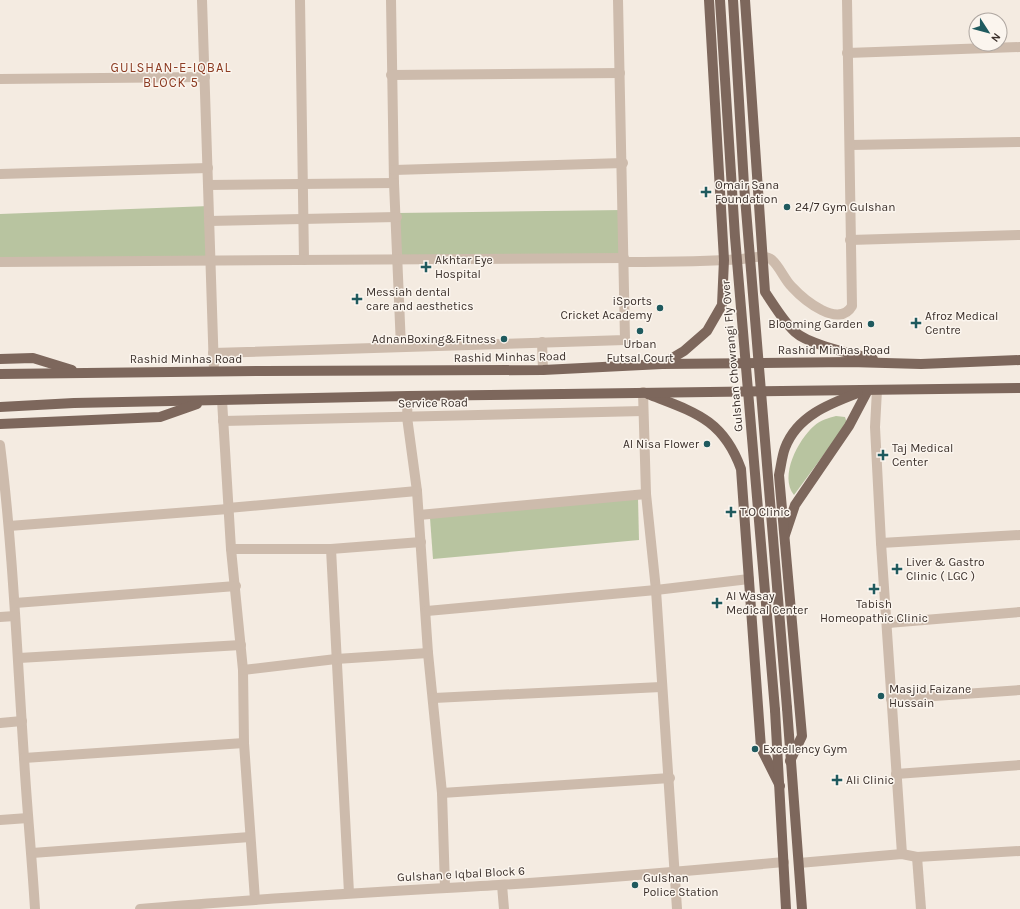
<svg xmlns="http://www.w3.org/2000/svg" width="1020" height="909" font-family="Karla,sans-serif">
  <style>
    .green { fill: #b8c4a0 }
    .lines { fill: none; stroke-linecap: round; stroke-linejoin: round }
    .minor { stroke: #cdbbac; stroke-width: 10 }
    .major { stroke: #7d675c; stroke-width: 10 }
    .major-bridge { stroke: #7d675c; stroke-width: 10 }
    .poi-dot { fill: #1f5a5e; stroke: #fbf5ee; stroke-width: 1.5 }
    .labels { text-anchor: middle; stroke-width: 3; stroke-linejoin: round; paint-order: stroke }
    .poi-label { font-size: 12px; fill: #3b302b; stroke: #fbf5ee; text-anchor: start }
    .street-label { font-size: 12px; fill: #3b302b; stroke: #fbf5ee }
    .neighbourhood-label { font-size: 13px; letter-spacing: 1px; fill: #8c3b22; stroke: #fbf5ee }
  </style>
  <rect width="100%" height="100%" fill="#f4ebe1"/>
  <g class="green">
    <polygon points="209,206 211,262 0,263 0,214"/>
    <polygon points="623,210 624,258 398,261 397,213"/>
    <path d="M836,416l9,1 2,6 -53,72c-15,-19 4,-55 20,-69 6,-6 15,-8 22,-10z"/>
    <polygon points="638,498 639,540 433,559 430,518"/>
  </g>
  <g class="lines">
    <g class="minor">
      <polyline points="202,0 214,371"/>
      <polyline points="300,0 304,260"/>
      <polyline points="391,0 394,183 401,347"/>
      <polyline points="847,53 1020,47"/>
      <polyline points="391,75 620,73"/>
      <polyline points="0,79 205,77"/>
      <polyline points="850,145 1020,142"/>
      <polyline points="394,170 623,163"/>
      <polyline points="0,174 208,168"/>
      <polyline points="208,185 394,183"/>
      <polyline points="209,221 397,217"/>
      <polyline points="850,240 1020,235"/>
      <polyline points="0,262 624,258"/>
      <path d="M624,262c39,0 79,0 118,-3 8,-1 24,-5 30,1 8,7 12,19 20,27 12,13 47,42 60,19l-5,-306"/>
      <polyline points="542,342 543,370"/>
      <polyline points="213,353 625,340 618,0"/>
      <polyline points="877,390 875,427 881,543 902,854"/>
      <polyline points="643,392 646,494 656,590 677,909"/>
      <polyline points="408,396 407,417 417,491 428,653 442,793 445,888"/>
      <polyline points="222,400 231,549 243,670 244,743 255,900"/>
      <polyline points="223,421 643,411"/>
      <path d="M0,445c13,104 17,209 24,313 3,51 8,101 11,151"/>
      <polyline points="228,508 417,491"/>
      <polyline points="419,515 646,494"/>
      <polyline points="9,526 228,509"/>
      <polyline points="881,543 1020,535"/>
      <polyline points="231,549 331,549 421,542"/>
      <polyline points="331,549 349,893"/>
      <polyline points="15,603 236,586"/>
      <polyline points="427,611 656,590 749,579"/>
      <polyline points="0,617 15,616"/>
      <polyline points="888,623 1020,612"/>
      <polyline points="19,658 241,645"/>
      <polyline points="243,670 336,659 428,653"/>
      <polyline points="434,698 661,687"/>
      <polyline points="891,699 1020,690"/>
      <polyline points="0,723 22,721"/>
      <polyline points="24,758 244,743"/>
      <polyline points="896,774 1020,765"/>
      <polyline points="442,793 670,778"/>
      <polyline points="0,820 28,818"/>
      <polyline points="32,853 250,837"/>
      <polyline points="917,857 921,909"/>
      <polyline points="799,863 902,854 917,857 1020,851"/>
      <polyline points="502,885 504,909"/>
      <path d="M140,909c120,-11 240,-17 359,-24 95,-6 190,-14 285,-23"/>
    </g>
    <g class="major">
      <path d="M745,0l20,292c9,13 18,29 30,40 14,13 59,22 78,27"/>
      <polyline points="0,359 33,358 72,370"/>
      <polyline points="664,363 684,351 707,331 722,305 724,260 709,0"/>
      <polyline points="0,374 264,371 543,370 662,364 850,362 921,364 1020,360"/>
      <path d="M648,394c46,18 75,25 93,75l20,279 19,38"/>
      <polyline points="0,407 74,403 408,396 1020,388"/>
      <polyline points="0,424 160,417 197,404"/>
      <polyline points="785,535 795,505 849,426 868,390"/>
      <polyline points="787,708 802,909"/>
      <polyline points="775,710 786,909"/>
      <path d="M790,761l12,-25 -23,-261c2,-9 3,-19 6,-27 12,-32 44,-44 73,-55"/>
    </g>
    <g class="major-bridge">
      <polyline points="720,0 735,237 775,710"/>
      <polyline points="733,0 744,185 787,708"/>
    </g>
  </g>
  <g class="poi-dot">
    <path d="M704 186h4v4h4v4h-4v4h-4v-4h-4v-4h4z"/>
    <circle cx="787" cy="207" r="4"/>
    <path d="M424 261h4v4h4v4h-4v4h-4v-4h-4v-4h4z"/>
    <path d="M355 293h4v4h4v4h-4v4h-4v-4h-4v-4h4z"/>
    <circle cx="660" cy="308" r="4"/>
    <path d="M914 317h4v4h4v4h-4v4h-4v-4h-4v-4h4z"/>
    <circle cx="871" cy="324" r="4"/>
    <circle cx="640" cy="331" r="4"/>
    <circle cx="504" cy="339" r="4"/>
    <circle cx="707" cy="444" r="4"/>
    <path d="M881 449h4v4h4v4h-4v4h-4v-4h-4v-4h4z"/>
    <path d="M729 506h4v4h4v4h-4v4h-4v-4h-4v-4h4z"/>
    <path d="M895 563h4v4h4v4h-4v4h-4v-4h-4v-4h4z"/>
    <path d="M872 583h4v4h4v4h-4v4h-4v-4h-4v-4h4z"/>
    <path d="M715 597h4v4h4v4h-4v4h-4v-4h-4v-4h4z"/>
    <circle cx="881" cy="696" r="4"/>
    <circle cx="755" cy="749" r="4"/>
    <path d="M835 774h4v4h4v4h-4v4h-4v-4h-4v-4h4z"/>
    <circle cx="635" cy="885" r="4"/>
  </g>
  <g class="labels">
    <g class="poi-label">
      <text x="715" y="189">Omair Sana<tspan x="715" dy="14">Foundation</tspan></text>
      <text x="795" y="211">24/7 Gym Gulshan</text>
      <text x="435" y="264">Akhtar Eye<tspan x="435" dy="14">Hospital</tspan></text>
      <text x="366" y="296">Messiah dental<tspan x="366" dy="14">care and aesthetics</tspan></text>
      <text x="652" y="305" text-anchor="end">iSports<tspan x="652" dy="14">Cricket Academy</tspan></text>
      <text x="925" y="320">Afroz Medical<tspan x="925" dy="14">Centre</tspan></text>
      <text x="863" y="328" text-anchor="end">Blooming Garden</text>
      <text x="496" y="343" text-anchor="end">AdnanBoxing&amp;Fitness</text>
      <text x="640" y="348" text-anchor="middle">Urban<tspan x="640" dy="14">Futsal Court</tspan></text>
      <text x="699" y="448" text-anchor="end">Al Nisa Flower</text>
      <text x="892" y="452">Taj Medical<tspan x="892" dy="14">Center</tspan></text>
      <text x="740" y="516">T.O Clinic</text>
      <text x="906" y="566">Liver &amp; Gastro<tspan x="906" dy="14">Clinic ( LGC )</tspan></text>
      <text x="726" y="600">Al Wasay<tspan x="726" dy="14">Medical Center</tspan></text>
      <text x="874" y="608" text-anchor="middle">Tabish<tspan x="874" dy="14">Homeopathic Clinic</tspan></text>
      <text x="889" y="693">Masjid Faizane<tspan x="889" dy="14">Hussain</tspan></text>
      <text x="763" y="753">Excellency Gym</text>
      <text x="846" y="784">Ali Clinic</text>
      <text x="643" y="882">Gulshan<tspan x="643" dy="14">Police Station</tspan></text>
    </g>
    <g class="street-label">
      <text x="834" y="354">Rashid Minhas Road</text>
      <text transform="translate(732 356) rotate(-95)" y="4">Gulshan Chowrangi Fly Over</text>
      <text transform="translate(510 357) rotate(-1)" y="4">Rashid Minhas Road</text>
      <text x="186" y="363">Rashid Minhas Road</text>
      <text transform="translate(433 403) rotate(-1)" y="4">Service Road</text>
      <text transform="translate(461 874) rotate(-3)" y="4">Gulshan e Iqbal Block 6</text>
    </g>
    <g class="neighbourhood-label">
      <text x="171" y="72">GULSHAN-E-IQBAL<tspan x="171" dy="15">BLOCK 5</tspan></text>
    </g>
  </g>
  <g transform="translate(988 32) rotate(126)"><circle r="19" fill="#fbf5ee" stroke="#aea6a0"/>
  <path d="M0-3L7 15L0 10L-7 15Z" fill="#1f5a5e"/>
  <text y="-6" font-size="11" font-weight="bold" text-anchor="middle" fill="#3b302b">N</text>
  </g>
</svg>
